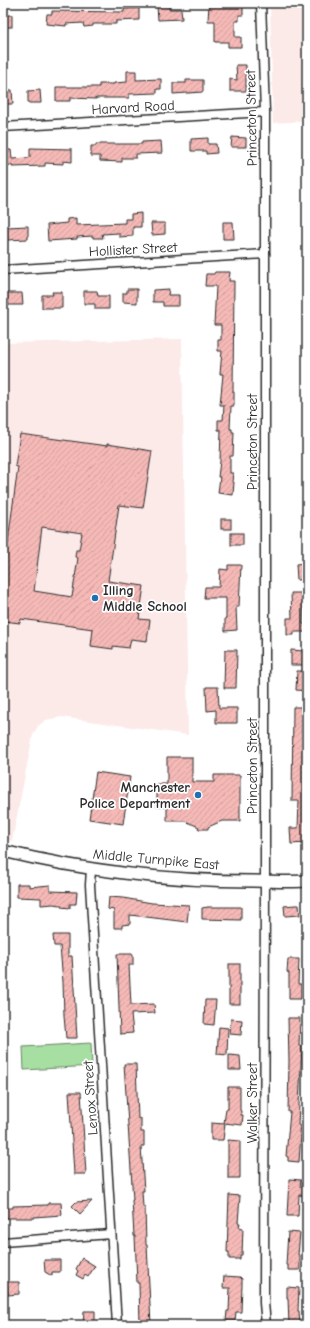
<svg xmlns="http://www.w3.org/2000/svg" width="310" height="1328" font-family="'Comic Neue',sans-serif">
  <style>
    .built { fill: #fceae9 }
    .green { fill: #a7dea2; stroke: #698466 }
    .building { fill: url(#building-hatch); stroke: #2b2b2b; fill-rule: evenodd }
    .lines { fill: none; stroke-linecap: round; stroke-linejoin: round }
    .minor-casing { stroke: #2b2b2b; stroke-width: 11 }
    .secondary-casing { stroke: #2b2b2b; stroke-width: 14 }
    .minor { stroke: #fff; stroke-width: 8 }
    .secondary { stroke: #fff; stroke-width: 11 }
    .poi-dot { fill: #1f6fb2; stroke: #fff; stroke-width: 1.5 }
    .labels { text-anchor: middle; stroke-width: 3.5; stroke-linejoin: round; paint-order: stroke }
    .street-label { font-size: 14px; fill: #2b2b2b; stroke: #fff }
    .poi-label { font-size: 14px; font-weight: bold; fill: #2b2b2b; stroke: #fff; text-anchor: start }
  </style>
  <defs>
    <pattern id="building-hatch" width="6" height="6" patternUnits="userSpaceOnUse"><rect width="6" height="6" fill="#f5b9b6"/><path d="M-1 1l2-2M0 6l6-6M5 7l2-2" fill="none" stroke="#d29f9d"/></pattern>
  </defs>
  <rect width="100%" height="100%" fill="#fff"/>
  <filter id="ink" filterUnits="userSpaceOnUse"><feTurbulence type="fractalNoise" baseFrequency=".025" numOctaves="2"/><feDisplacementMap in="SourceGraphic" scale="8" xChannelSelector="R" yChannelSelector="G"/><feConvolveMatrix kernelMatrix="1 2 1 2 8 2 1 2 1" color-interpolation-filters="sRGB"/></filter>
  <g filter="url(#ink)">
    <g class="built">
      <polygon points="270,3 307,3 307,121 273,123"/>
      <polygon points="182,339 188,735 61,717 46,720 38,726 33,735 12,841 3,839 3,343"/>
    </g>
    <polygon class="green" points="91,1043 92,1066 24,1070 23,1047"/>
    <g class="building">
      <polygon points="209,3 243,5 243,15 239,15 239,21 235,21 235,37 241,37 241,47 228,47 228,42 215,42 215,21 208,21"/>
      <polygon points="169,5 169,9 181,9 182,19 158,20 157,6"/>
      <polygon points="139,8 139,20 116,21 116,24 93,24 93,26 84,27 83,23 66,24 66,26 46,24 47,14 52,14 52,11 124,12 124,9"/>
      <rect x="3" y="15" width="9" height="12"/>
      <polygon points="236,65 246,65 246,91 230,91 230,79 237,80"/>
      <polygon points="127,71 136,71 136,80 161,79 161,89 157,89 157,93 129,94 129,98 96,98 96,99 70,98 70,101 56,101 56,87 99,87 99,84 114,84 114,83 127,82"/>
      <polygon points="186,80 203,80 203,92 173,94 173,83 186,83"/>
      <polygon points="3,90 12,90 13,104 3,104"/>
      <polygon points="40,90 41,103 28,103 28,91"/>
      <polygon points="232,137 246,138 246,147 231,147"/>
      <polygon points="208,138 208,144 216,144 217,153 206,154 206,151 191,151 191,139"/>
      <polygon points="161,141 162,153 136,154 136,158 122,158 122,162 100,161 100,156 91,156 91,146 96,146 96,144 142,144 142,142"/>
      <polygon points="30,148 72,149 72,162 63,161 63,164 45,163 45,166 12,167 12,165 3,166 3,150 11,150 12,159 29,158 30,157"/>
      <polygon points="141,213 141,227 133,227 133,236 119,237 119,233 102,234 103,238 93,238 93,236 77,237 77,239 48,241 47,225 67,223 67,219 76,218 76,225 125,223 125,219 131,219 131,214"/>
      <polygon points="223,222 233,222 234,239 223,239"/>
      <polygon points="151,223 165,223 165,234 152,235"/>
      <polygon points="28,226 28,239 7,240 7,227"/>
      <polygon points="215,272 230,272 229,281 234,281 233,392 234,392 234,406 231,406 230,429 232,429 232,432 234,432 233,456 230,456 230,473 233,473 232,482 234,482 233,495 218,493 220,477 218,477 220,461 221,430 218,430 218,420 223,420 224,405 220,405 223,374 220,374 222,351 218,351 218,340 221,340 221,325 214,325 216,286 205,286 206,274 214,274"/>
      <polygon points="127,289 137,289 137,303 123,302 123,293 127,293"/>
      <polygon points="169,289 168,295 179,295 179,306 163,306 163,302 153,302 153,290"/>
      <polygon points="84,291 97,291 98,296 109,296 109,309 95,309 95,304 84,304"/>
      <polygon points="52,292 62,292 62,308 42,308 42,295 53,295"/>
      <polygon points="7,293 22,293 23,305 8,305"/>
      <path d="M20,434l87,12v-2l45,7 -9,57 -24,-3 -11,76 36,5 -5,33 11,1 -3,21 -16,-2 -2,9 -16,-2v3l-22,-3 2,-17 -72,-10 -1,4 -17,-2v-43l15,-111 -3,-1zM42,527l40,6 -3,17h-3l-1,7 3,1 -6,39 -38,-6z"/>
      <rect x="221" y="519" width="10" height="10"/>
      <rect x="231" y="533" width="12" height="12"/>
      <polygon points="306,563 307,579 297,580 296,564"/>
      <polygon points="228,565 241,565 239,607 236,607 237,630 225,631 225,618 226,618 226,598 204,598 205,587 219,587 220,569 228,570"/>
      <polygon points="291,593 304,593 303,624 306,624 306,632 294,632 294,635 287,635 287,618 292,618"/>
      <polygon points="225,650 237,650 236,688 224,688"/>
      <polygon points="291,650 304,651 303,665 291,665"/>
      <polygon points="297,671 307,671 307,691 296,690"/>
      <polygon points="206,687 218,687 219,708 237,708 237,723 216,723 216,710 207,711"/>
      <polygon points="293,707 304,707 302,732 306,732 306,734 307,734 307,819 305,819 306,843 291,844 290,828 298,828 299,801 292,801"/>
      <polygon points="167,757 192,757 192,782 214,782 214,775 240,775 240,821 222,821 208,827 208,829 198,829 199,827 185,821 167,821 167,807 157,807 157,784 167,784"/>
      <polygon points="96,772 130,777 123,824 89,819"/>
      <polygon points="17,884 29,884 29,887 50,885 50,891 77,892 76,904 70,904 70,908 61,907 61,905 53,904 41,905 41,898 17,897"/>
      <polygon points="109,897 123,898 152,903 189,905 187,922 130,915 130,924 122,925 122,928 114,928 114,910 108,909"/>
      <polygon points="295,905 299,905 300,915 285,916 284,906"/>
      <polygon points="208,907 241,907 241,920 202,919 202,908"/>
      <polygon points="53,935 68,935 68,956 72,956 77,1038 66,1038 64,1016 63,982 60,946 54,946"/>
      <polygon points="117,954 133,954 133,965 129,965 131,1005 154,1004 155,1013 131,1014 133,1033 120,1034"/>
      <polygon points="288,959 299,959 298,984 301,984 301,999 289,999 289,973 287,972"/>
      <rect x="229" y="964" width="11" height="40"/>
      <polygon points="205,1000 216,1000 214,1025 204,1024"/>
      <polygon points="288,1018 300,1018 299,1046 302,1046 298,1125 300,1126 299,1133 301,1134 299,1162 288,1161 288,1157 286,1156 290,1112 288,1112 289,1061"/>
      <polygon points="231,1019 242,1020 241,1035 230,1034"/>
      <polygon points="219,1027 228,1028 227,1055 217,1054"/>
      <polygon points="229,1055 240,1056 241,1070 229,1070"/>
      <polygon points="124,1064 136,1064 138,1119 141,1118 141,1132 144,1132 144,1146 141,1146 144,1191 142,1191 143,1207 145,1207 146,1245 147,1245 151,1325 140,1325 139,1283 137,1283 135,1236 134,1236 132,1200 133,1200"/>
      <polygon points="228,1087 240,1087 240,1110 241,1111 241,1115 243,1115 242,1125 224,1123 226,1109 228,1109"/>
      <polygon points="69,1092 81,1092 86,1174 74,1174"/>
      <polygon points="211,1123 225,1124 223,1140 211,1140"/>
      <polygon points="228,1140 240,1141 240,1178 228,1178"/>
      <polygon points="289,1179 301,1180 300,1187 307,1187 307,1196 299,1195 298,1216 287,1216"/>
      <polygon points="229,1195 240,1196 238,1223 240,1223 239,1227 243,1228 242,1255 240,1255 240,1259 229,1259 229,1252 227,1252"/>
      <polygon points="92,1201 80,1214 72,1206 76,1202"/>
      <polygon points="48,1203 61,1203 62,1215 34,1217 34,1218 3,1218 3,1208 13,1208 13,1206 48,1205"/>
      <polygon points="288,1232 300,1233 298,1255 300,1255 300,1270 288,1270 288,1265 286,1265"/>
      <polygon points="82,1258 95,1266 88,1277 85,1275 83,1279 76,1275 78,1271 76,1269"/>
      <polygon points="44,1260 60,1260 60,1272 52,1272 52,1276 45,1272"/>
      <polygon points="224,1276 240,1277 242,1279 242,1285 241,1312 236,1312 235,1321 226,1321 227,1311 229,1311 230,1288 223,1288"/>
      <polygon points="7,1282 19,1282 19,1294 8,1295"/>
      <polygon points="287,1287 299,1288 298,1311 299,1311 300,1325 289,1325 288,1298 287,1298"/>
      <polygon points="84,1311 95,1311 95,1325 83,1325"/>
    </g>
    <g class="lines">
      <defs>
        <g id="minor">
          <polyline points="261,3 265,112 265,868 264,1303 266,1325"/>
          <polyline points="3,127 265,112"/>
          <polyline points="3,270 265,254"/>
          <polyline points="91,869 90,885 117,1325"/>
          <polyline points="3,1242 111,1234"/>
        </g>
        <path id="secondary" d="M3,851c82,20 165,30 249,30 19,0 37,1 55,0"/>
      </defs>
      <use href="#minor" class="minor-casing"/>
      <use href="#secondary" class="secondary-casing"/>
      <use href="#minor" class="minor"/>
      <use href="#secondary" class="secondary"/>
    </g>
  </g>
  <g class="poi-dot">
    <circle cx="95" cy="598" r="4"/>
    <circle cx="198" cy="795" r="4"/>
  </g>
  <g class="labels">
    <g class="street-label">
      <text transform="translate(133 107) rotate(-3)" y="5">Harvard Road</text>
      <text transform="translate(251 118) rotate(-91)" y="5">Princeton Street</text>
      <text transform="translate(133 249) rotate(-3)" y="5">Hollister Street</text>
      <text transform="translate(252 442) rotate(-90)" y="5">Princeton Street</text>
      <text transform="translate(252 766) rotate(-90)" y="5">Princeton Street</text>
      <text transform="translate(156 859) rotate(5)" y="5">Middle Turnpike East</text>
      <text transform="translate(90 1098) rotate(-94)" y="5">Lenox Street</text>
      <text transform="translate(252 1103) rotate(-90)" y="5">Walker Street</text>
    </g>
    <g class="poi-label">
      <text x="103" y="595">Illing<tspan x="103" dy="16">Middle School</tspan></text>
      <text x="190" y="792" text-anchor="end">Manchester<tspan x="190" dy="16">Police Department</tspan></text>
    </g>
  </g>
  <rect width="310" height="1328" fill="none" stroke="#fff" stroke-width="16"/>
  <rect x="8" y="8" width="294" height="1312" fill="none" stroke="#2b2b2b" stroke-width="1.5" filter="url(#ink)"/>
</svg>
